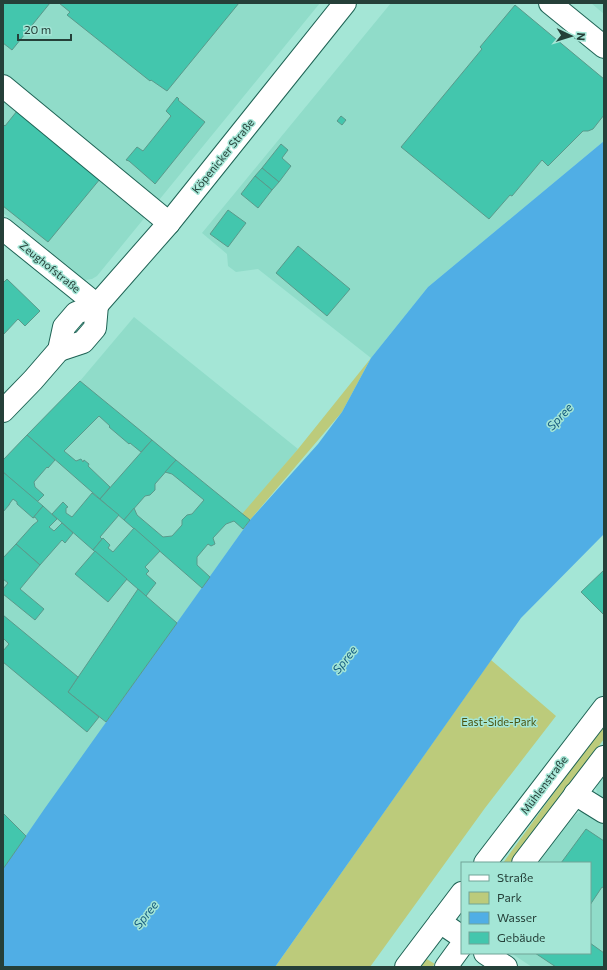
<svg xmlns="http://www.w3.org/2000/svg" width="607" height="970" font-family="Commissioner,sans-serif">
  <style>
    .built { fill: #90dcc9 }
    .green { fill: #bccb7b }
    .water { fill: #50aee5 }
    .building { fill: #43c6ad; stroke: #599a8b }
    .lines { fill: none; stroke-linecap: round; stroke-linejoin: round }
    .minor-casing { stroke: #1f6355; stroke-width: 24 }
    .major-casing { stroke: #1f6355; stroke-width: 24 }
    .minor { stroke: #fff; stroke-width: 22 }
    .major { stroke: #fff; stroke-width: 22 }
    .labels { text-anchor: middle; stroke-width: 3; stroke-linejoin: round; paint-order: stroke }
    .street-label { font-size: 11px; fill: #254039; stroke: #a4e6d6 }
    .park-label { font-size: 11px; fill: #4b540f; stroke: #a4e6d6 }
    .water-label { font-size: 12px; font-style: italic; fill: #175d82; stroke: #a4e6d6 }
  </style>
  <rect width="100%" height="100%" fill="#a4e6d6"/>
  <g class="built">
    <polygon points="3,3 320,3 97,276 92,279 85,280 81,280 71,273 73,270 3,213"/>
    <polygon points="391,3 512,3 604,79 604,141 428,287 371,358 258,269 236,272 228,266 227,254 202,233"/>
    <polygon points="591,3 604,3 604,14"/>
    <polygon points="134,317 298,449 243,514 250,520 3,869 3,460 80,381"/>
    <polygon points="604,773 604,803 598,797 596,789 598,781"/>
    <polygon points="580,812 587,812 604,822 604,967 532,967 511,953 590,953 590,863 538,863 571,818"/>
  </g>
  <g class="green">
    <polygon points="371,358 342,412 250,520 242,514 298,449"/>
    <polygon points="491,660 556,716 485,808 370,967 275,967"/>
    <polygon points="604,724 604,739 512,863 503,863"/>
    <polygon points="425,958 435,964 432,967 418,967"/>
  </g>
  <polygon class="water" points="604,141 604,534 521,618 275,967 3,967 3,869 45,808 250,520 318,444 342,412 371,358 428,287"/>
  <g class="building">
    <polygon points="3,3 50,3 12,50 3,43"/>
    <polygon points="59,3 239,3 167,91 151,80 150,81 67,15 70,12"/>
    <polygon points="515,5 604,79 604,115 593,129 588,131 583,131 548,166 542,160 512,196 510,195 489,219 401,147 482,49 480,47"/>
    <polygon points="177,97 179,99 178,100 205,122 155,184 153,182 129,161 126,160 137,147 143,151 171,116 166,111"/>
    <polygon points="17,111 100,179 48,242 3,206 3,124 5,126"/>
    <polygon points="341,116 346,120 342,125 337,121"/>
    <polygon points="281,144 288,150 282,158 291,166 279,182 262,168"/>
    <polygon points="262,168 279,182 272,190 255,176"/>
    <polygon points="255,176 272,190 258,208 241,194"/>
    <polygon points="228,210 246,223 228,247 210,234"/>
    <polygon points="298,246 350,289 327,316 276,273"/>
    <polygon points="7,279 40,311 25,326 18,319 3,335 3,283"/>
    <polygon points="80,381 152,440 141,452 130,443 129,444 109,427 110,426 99,416 64,451 76,461 81,459 83,462 84,460 89,464 88,466 110,487 100,499 27,435"/>
    <polygon points="27,435 55,460 48,468 47,467 34,482 35,487 44,495 37,502 3,472 3,460"/>
    <polygon points="152,440 176,460 155,484 155,490 150,495 145,496 124,520 100,499"/>
    <polygon points="176,460 250,520 243,529 234,521 226,524 213,538 215,544 211,546 208,544 197,557 197,565 210,577 202,588 124,520 134,508 137,515 163,537 172,536 182,525 182,520 187,515 192,514 204,500 172,474 165,472"/>
    <polygon points="3,472 43,506 33,518 17,504 17,502 13,499 10,503 9,505 3,512"/>
    <polygon points="92,493 119,515 100,537 102,539 93,550 52,514 63,502 68,507 66,508 66,513 72,517"/>
    <polygon points="43,506 57,519 49,527 54,531 62,523 73,533 65,543 62,540 40,565 16,544 33,525 38,521 35,517 33,518"/>
    <polygon points="134,528 160,551 145,567 149,571 146,574 156,583 146,596 93,550 103,538 110,545 108,548 113,552"/>
    <polygon points="16,544 40,565 20,589 44,609 35,620 3,594 3,589 8,583 3,579 3,558"/>
    <polygon points="95,551 127,579 108,602 75,574"/>
    <polygon points="604,570 604,615 581,592"/>
    <polygon points="138,589 177,623 106,722 68,692"/>
    <polygon points="3,615 78,677 68,692 99,717 87,732 3,662 3,651 9,644 3,638"/>
    <polygon points="3,813 26,836 3,869"/>
    <polygon points="586,829 604,841 604,888 602,887 590,905 590,863 561,863"/>
    <polygon points="590,943 604,953 604,967 556,967 535,953 590,953"/>
  </g>
  <g class="lines">
    <defs>
      <g id="minor">
        <polyline points="550,3 604,47"/>
        <polyline points="3,86 169,223"/>
        <polyline points="3,229 97,305"/>
        <polyline points="575,794 604,812"/>
        <polyline points="440,922 462,937"/>
        <polyline points="485,953 506,967"/>
      </g>
      <g id="major">
        <polyline points="59,350 83,342 95,328 97,305"/>
        <polyline points="3,411 33,380 59,350 64,327 76,313 97,305 169,223 345,3"/>
        <polyline points="485,863 604,708"/>
        <polyline points="523,863 604,757"/>
        <polyline points="406,967 462,893"/>
        <polyline points="446,967 462,945"/>
      </g>
    </defs>
    <use href="#minor" class="minor-casing"/>
    <use href="#major" class="major-casing"/>
    <use href="#minor" class="minor"/>
    <use href="#major" class="major"/>
  </g>
  <g class="labels">
    <g class="street-label">
      <text transform="translate(223 156) rotate(-51)" y="4">Köpenicker Straße</text>
      <text transform="translate(50 267) rotate(39)" y="4">Zeughofstraße</text>
      <text transform="translate(544 785) rotate(-53)" y="4">Mühlenstraße</text>
    </g>
    <g class="park-label">
      <text x="499" y="726">East-Side-Park</text>
    </g>
    <g class="water-label">
      <text transform="translate(560 417) rotate(-47)" y="4">Spree</text>
      <text transform="translate(345 660) rotate(-52)" y="4">Spree</text>
      <text transform="translate(146 915) rotate(-52)" y="4">Spree</text>
    </g>
  </g>
  <rect width="607" height="970" fill="none" stroke="#254039" stroke-width="8"/>
  <rect x="461" y="862" width="130" height="92" fill="#a4e6d6" stroke="#71a497"/>
  <rect x="469" y="875" width="20" height="6" fill="#ffffff" stroke="#71a497"/>
  <text x="497" y="882" font-size="12" fill="#254039">Straße</text>
  <rect x="469" y="892" width="20" height="12" fill="#bccb7b" stroke="#71a497"/>
  <text x="497" y="902" font-size="12" fill="#254039">Park</text>
  <rect x="469" y="912" width="20" height="12" fill="#50aee5" stroke="#71a497"/>
  <text x="497" y="922" font-size="12" fill="#254039">Wasser</text>
  <rect x="469" y="932" width="20" height="12" fill="#43c6ad" stroke="#71a497"/>
  <text x="497" y="942" font-size="12" fill="#254039">Gebäude</text>
  <g transform="translate(571 36) rotate(94)" stroke="#a4e6d6" stroke-width="3" paint-order="stroke">
  <path d="M0-3L7 15L0 10L-7 15Z" fill="#254039"/>
  <text y="-6" font-size="11" font-weight="bold" text-anchor="middle" fill="#254039">N</text>
  </g>
  <path d="M18 34v6h53v-6" fill="none" stroke="#254039" stroke-width="2"/>
  <text x="24" y="34" font-size="12" fill="#254039" stroke="#a4e6d6" stroke-width="3" paint-order="stroke">20 m</text>
</svg>
